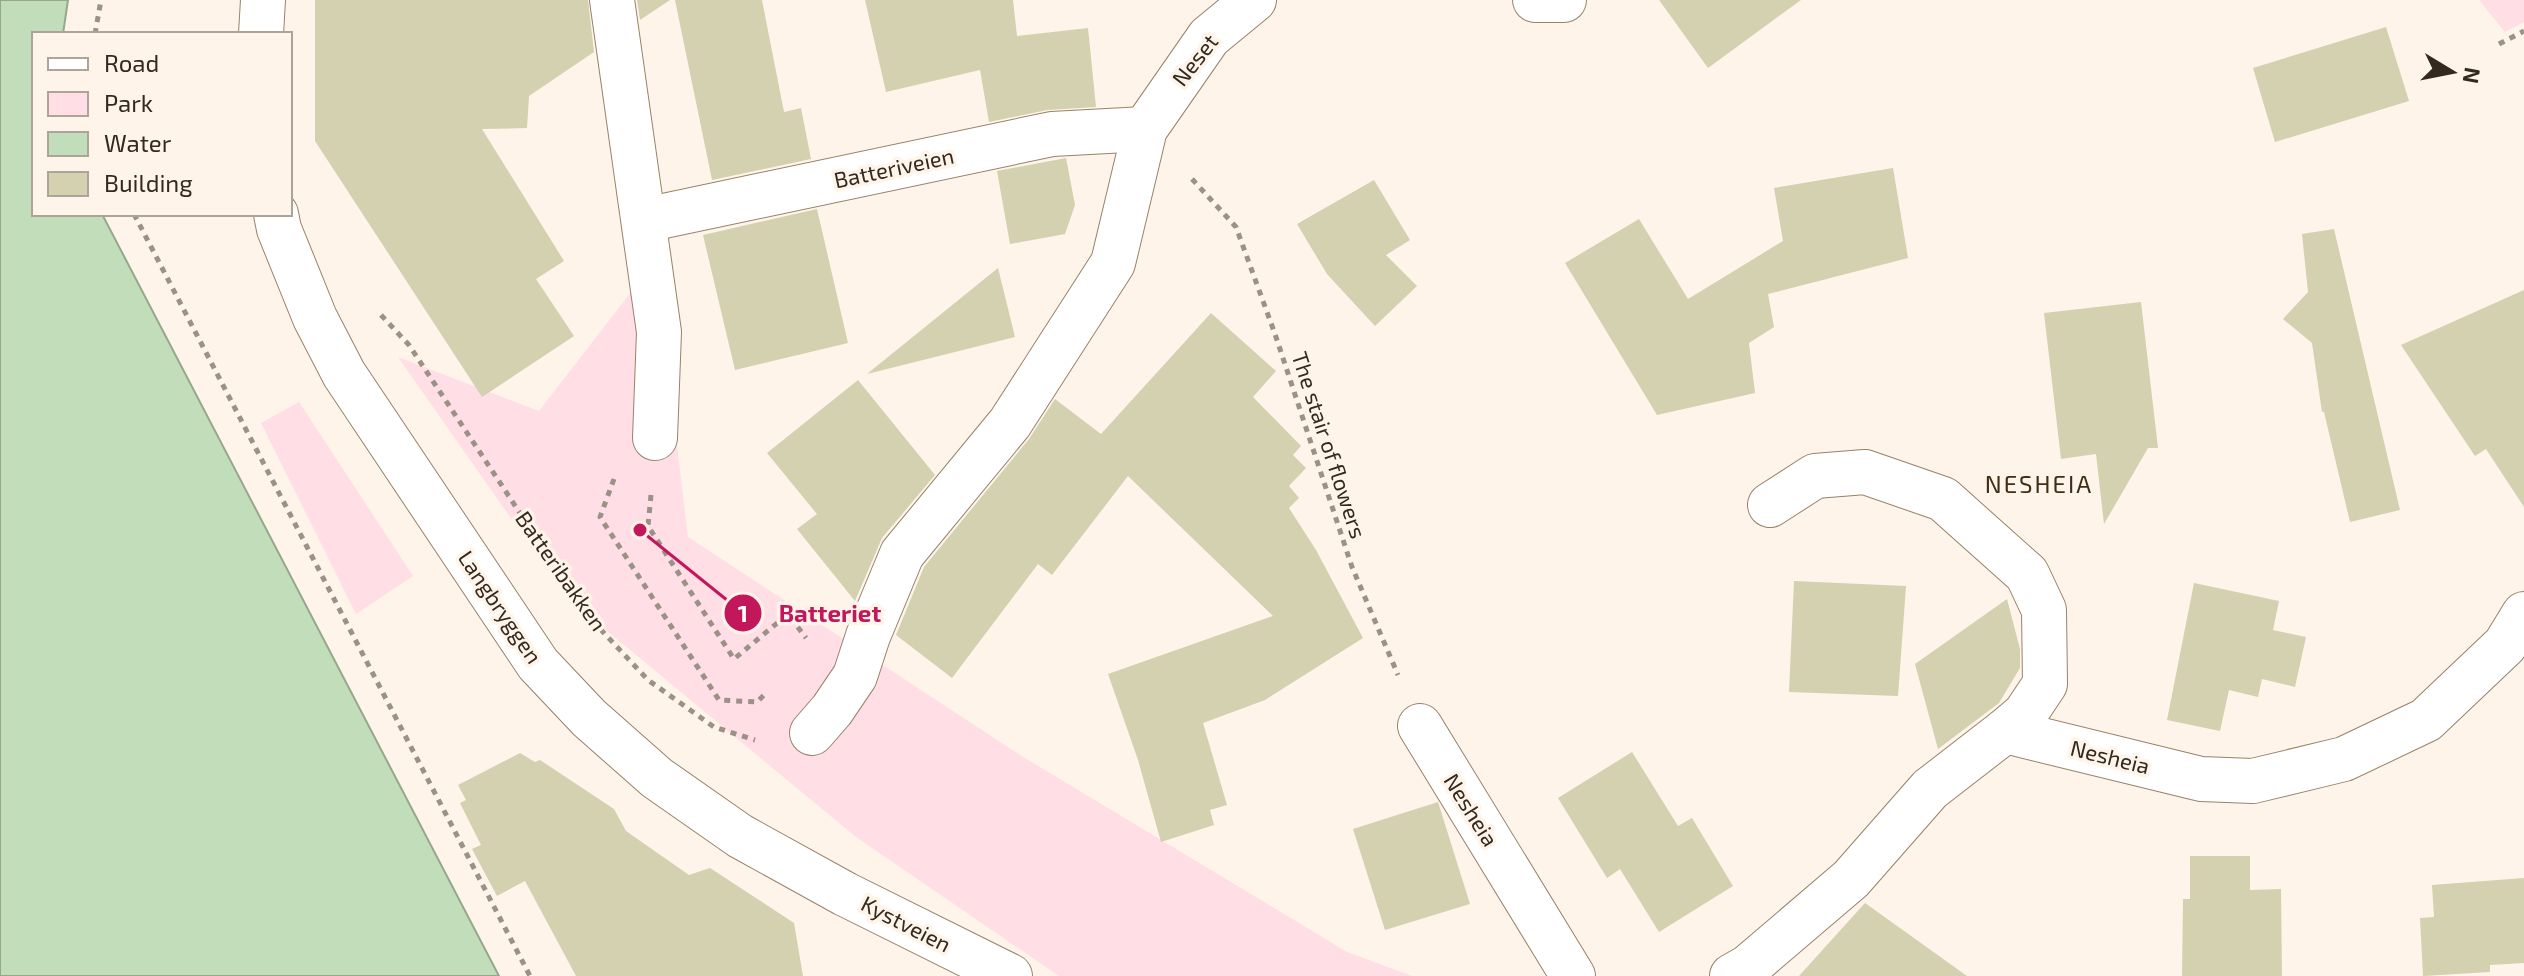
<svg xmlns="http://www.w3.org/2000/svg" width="2524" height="976" font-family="'Exo 2',sans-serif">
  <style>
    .green { fill: #ffdee6 }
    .water { fill: #c2ddba; stroke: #97a78c; stroke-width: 2 }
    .building { fill: #d3d1af }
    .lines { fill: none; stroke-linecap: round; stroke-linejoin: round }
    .street-casing { stroke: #988269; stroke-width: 46 }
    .path { stroke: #9b9186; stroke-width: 5; stroke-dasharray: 6 6; stroke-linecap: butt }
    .street { stroke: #fff; stroke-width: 44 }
    .labels { text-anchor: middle; stroke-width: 7; stroke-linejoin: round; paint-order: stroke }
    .street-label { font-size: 22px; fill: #33291f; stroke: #fef4e9 }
    .neighbourhood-label { font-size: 24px; letter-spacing: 2px; fill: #402d17; stroke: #fef4e9 }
    .leader { fill: none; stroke: #c2185b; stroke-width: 3 }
    .callout-dot { fill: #c2185b; stroke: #fef4e9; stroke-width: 3 }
    .mark-label { font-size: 24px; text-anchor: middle; font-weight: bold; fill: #fff }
    .callout-label { font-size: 24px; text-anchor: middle; font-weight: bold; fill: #c2185b; stroke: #fef4e9; stroke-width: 7; stroke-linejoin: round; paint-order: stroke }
  </style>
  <rect width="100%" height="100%" fill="#fef4e9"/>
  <g class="green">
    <polygon points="2479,0 2524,0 2524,22 2505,32"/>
    <polygon points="655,261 688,537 1020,755 1347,952 1412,976 1059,976 856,837 566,597 398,357 539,411"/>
    <polygon points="299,402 413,576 356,614 261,423"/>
  </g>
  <polygon class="water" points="0,0 68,0 63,34 34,34 34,214 102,214 499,976 0,976"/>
  <g class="building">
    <polygon points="315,0 588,0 594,52 529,96 527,128 482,129 564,261 536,279 574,336 482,397 315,141"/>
    <polygon points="637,0 670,0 640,20"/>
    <polygon points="675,0 762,0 784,112 801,108 811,159 712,180"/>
    <polygon points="865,0 1013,0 1017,36 1088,28 1096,107 1047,110 989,122 980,70 886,92"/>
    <polygon points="1659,0 1801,0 1708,68"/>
    <polygon points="2386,27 2409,101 2275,142 2253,68"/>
    <polygon points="1066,158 1075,205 1065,234 1010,244 997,171"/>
    <polygon points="1893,168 1908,258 1768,294 1774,327 1749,343 1755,393 1657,415 1565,263 1639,219 1688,299 1783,241 1774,188"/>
    <polygon points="1374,180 1410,240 1386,255 1417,286 1375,326 1327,274 1297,224"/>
    <polygon points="817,209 848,343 735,370 703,235"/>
    <polygon points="2334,229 2400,510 2350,522 2324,412 2322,412 2312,343 2283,319 2308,292 2302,234"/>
    <polygon points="998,268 1015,337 867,374"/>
    <polygon points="2524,290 2524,507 2486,449 2475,456 2401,345"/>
    <polygon points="2141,302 2158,448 2148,448 2104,524 2096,454 2061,459 2044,313"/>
    <polygon points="1211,313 1276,371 1253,397 1301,446 1293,455 1306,468 1289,486 1299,498 1289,508 1316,550 1363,638 1265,700 1203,723 1227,805 1210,810 1214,825 1161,842 1138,760 1108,674 1273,616 1128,476 1052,575 1038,564 952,678 896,635 924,567 1029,439 1055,399 1101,434"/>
    <polygon points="858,380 935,475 882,538 855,601 797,529 817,514 767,453"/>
    <polygon points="1794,581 1906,586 1898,696 1789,692"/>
    <polygon points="2194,583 2279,601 2273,630 2306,637 2295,687 2262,679 2258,697 2229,690 2220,731 2167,720"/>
    <polygon points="2007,599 2020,649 2020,668 1999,703 1938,749 1915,664"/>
    <polygon points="1632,752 1678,826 1692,818 1733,886 1659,932 1620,869 1607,878 1558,798"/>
    <polygon points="520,753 535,762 540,760 614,809 626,831 689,875 710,868 794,923 803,976 576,976 525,881 497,896 472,849 481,845 460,803 466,800 458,785"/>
    <polygon points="1438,802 1470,904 1385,930 1353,829"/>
    <polygon points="2190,856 2250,856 2250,890 2281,889 2282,976 2182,976 2183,899 2190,899"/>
    <polygon points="2524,878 2524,963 2490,965 2490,972 2423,976 2420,918 2434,917 2432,885"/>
    <polygon points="1865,903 1967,976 1799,976"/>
  </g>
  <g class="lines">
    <defs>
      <g id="street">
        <polyline points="612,0 659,332 655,438"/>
        <polyline points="1535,0 1564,0"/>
        <polyline points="261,34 263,0"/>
        <polyline points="276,214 279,229 315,318 344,374 538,664 589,718 657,778 740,836 845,894 1010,976"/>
        <polyline points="645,220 1052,134 1145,129"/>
        <polyline points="1770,505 1815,476 1865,472 1943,499 2027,574 2044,610 2045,684 2025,714 2005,731"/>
        <polyline points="1420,726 1573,976"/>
        <polyline points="812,733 832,710 855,676 868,636 902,554 1010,423 1113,263 1145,129 1209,37 1254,0"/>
        <polyline points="1732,976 1748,967 1851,879 1930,789 2005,731 2201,779 2253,781 2344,759 2426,720 2505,645 2524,614"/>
      </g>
    </defs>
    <use href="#street" class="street-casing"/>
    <g class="path">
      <polyline points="95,34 101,0"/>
      <polyline points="2499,44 2524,31"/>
      <polyline points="1192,179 1236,227 1275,334 1352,567 1398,675"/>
      <polyline points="134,214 530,976"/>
      <polyline points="381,315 409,345 588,616 648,680 714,727 755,740"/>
      <polyline points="614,479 600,517 719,700 757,702 766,693"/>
      <polyline points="651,495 648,526 734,659 788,614 806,638"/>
    </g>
    <use href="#street" class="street"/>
  </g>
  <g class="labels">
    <g class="street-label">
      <text transform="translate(1195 60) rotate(-52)" y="8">Neset</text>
      <text transform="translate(894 168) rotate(-12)" y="8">Batteriveien</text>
      <text transform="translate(1329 445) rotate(72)" y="8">The stair of flowers</text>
      <text transform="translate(561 571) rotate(55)" y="8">Batteribakken</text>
      <text transform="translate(500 607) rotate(56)" y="8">Langbryggen</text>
      <text transform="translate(2110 757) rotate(14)" y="8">Nesheia</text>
      <text transform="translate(1471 810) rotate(58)" y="8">Nesheia</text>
      <text transform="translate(906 924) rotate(27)" y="8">Kystveien</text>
    </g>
    <g class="neighbourhood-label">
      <text x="2039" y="493">NESHEIA</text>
    </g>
  </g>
  <path class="leader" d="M640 530L743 613"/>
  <g class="callout-dot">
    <circle cx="640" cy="530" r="8"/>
    <circle cx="743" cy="613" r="20"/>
  </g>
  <g class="mark-label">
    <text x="743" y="622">1</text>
  </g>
  <g class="callout-label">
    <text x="830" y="622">Batteriet</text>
  </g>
  <rect x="32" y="32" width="260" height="184" fill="#fef4e9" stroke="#ada398" stroke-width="2"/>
  <rect x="48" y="58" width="40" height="12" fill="#ffffff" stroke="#ada398" stroke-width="2"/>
  <text x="104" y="72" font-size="24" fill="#33291f">Road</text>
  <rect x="48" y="92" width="40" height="24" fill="#ffdee6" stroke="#ada398" stroke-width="2"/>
  <text x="104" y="112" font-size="24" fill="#33291f">Park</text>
  <rect x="48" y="132" width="40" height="24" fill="#c2ddba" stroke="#ada398" stroke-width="2"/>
  <text x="104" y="152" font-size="24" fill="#33291f">Water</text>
  <rect x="48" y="172" width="40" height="24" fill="#d3d1af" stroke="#ada398" stroke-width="2"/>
  <text x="104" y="192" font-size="24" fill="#33291f">Building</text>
  <g transform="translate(2452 72) rotate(100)" stroke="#fef4e9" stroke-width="6" paint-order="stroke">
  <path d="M0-6L14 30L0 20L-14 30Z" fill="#33291f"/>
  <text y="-12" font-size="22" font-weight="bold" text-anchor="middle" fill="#33291f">N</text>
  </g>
</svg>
